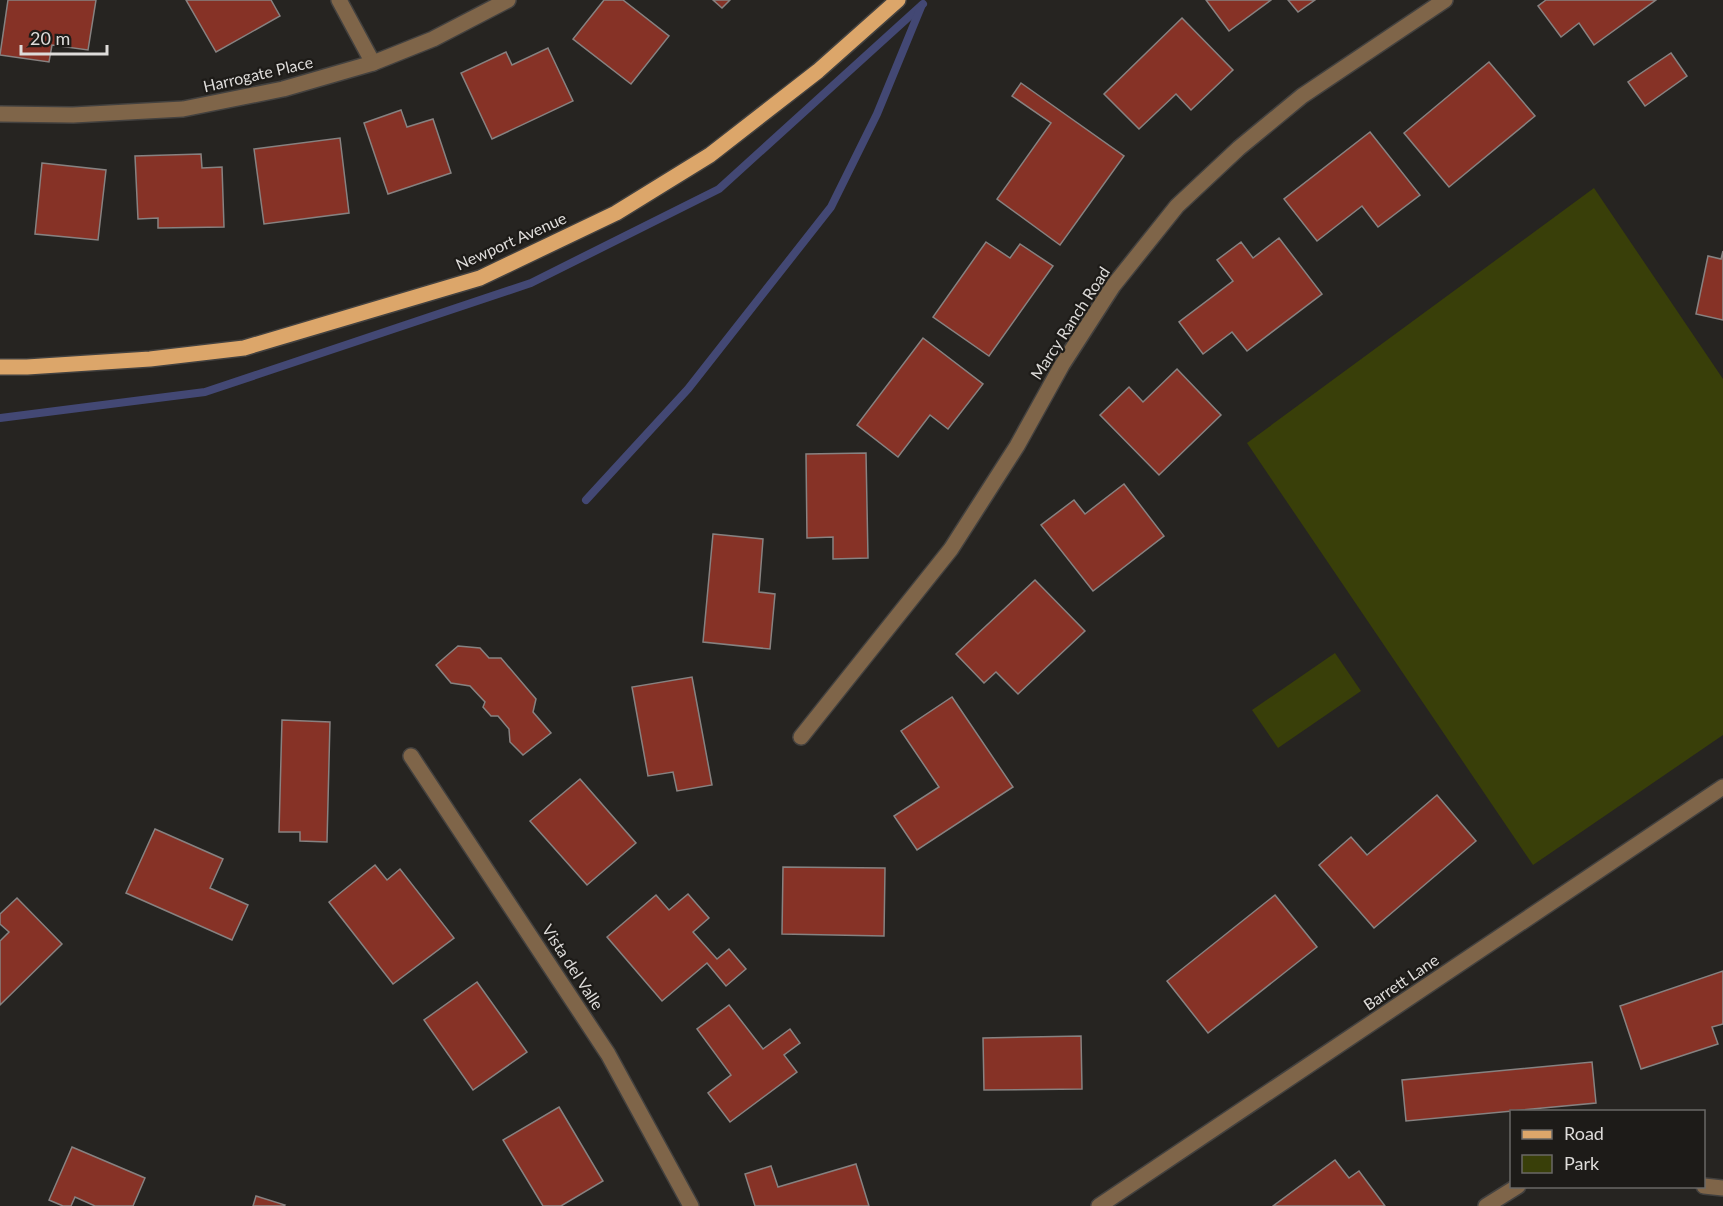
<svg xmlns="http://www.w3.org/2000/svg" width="1723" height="1206" font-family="Lato,sans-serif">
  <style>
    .green { fill: #393f09 }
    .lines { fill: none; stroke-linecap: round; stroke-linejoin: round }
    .stream { stroke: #434874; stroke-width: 8 }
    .building { fill: #863226; stroke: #878281; stroke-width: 1.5 }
    .minor-casing { stroke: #43413f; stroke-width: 18 }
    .major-casing { stroke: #43413f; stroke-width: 18 }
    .minor { stroke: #7f6549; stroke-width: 15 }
    .major { stroke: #dca66a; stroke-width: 15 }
    .labels { text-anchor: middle; stroke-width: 4.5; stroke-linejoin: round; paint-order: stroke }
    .street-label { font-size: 16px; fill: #dedcda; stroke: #1d1b18 }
  </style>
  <rect width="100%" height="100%" fill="#262421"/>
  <g class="green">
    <polygon points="1594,188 1723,379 1723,735 1533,865 1247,443"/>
    <polygon points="1335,653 1361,691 1278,748 1252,710"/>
  </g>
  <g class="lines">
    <g class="stream">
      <polyline points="0,418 205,392 531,283 719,189 923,4"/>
      <polyline points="586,500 688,389 831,207 877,114 921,7"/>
    </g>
  </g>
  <g class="building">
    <polygon points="8,0 96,0 88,50 52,45 49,62 0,55"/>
    <polygon points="186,0 271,0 280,16 216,52"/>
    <polygon points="604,0 623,0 669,36 631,84 573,39"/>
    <polygon points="713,0 730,0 722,8"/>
    <polygon points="1206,0 1271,0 1229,31"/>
    <polygon points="1288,0 1315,0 1298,12"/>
    <polygon points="1546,0 1656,0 1594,45 1579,23 1561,37 1538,6"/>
    <polygon points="1182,18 1233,70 1191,110 1176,94 1139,129 1104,94"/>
    <polygon points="548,48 573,101 492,139 461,73 506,52 512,65"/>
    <polygon points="1671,53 1687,76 1645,106 1628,82"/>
    <polygon points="1489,62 1535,116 1449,187 1404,133"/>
    <polygon points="1021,83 1124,156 1060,245 997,199 1051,123 1012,96"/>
    <polygon points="401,110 407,127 433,119 451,173 388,194 364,123"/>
    <polygon points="1370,132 1420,195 1378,227 1362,206 1317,241 1284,199"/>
    <polygon points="340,138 349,213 264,224 254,149"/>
    <polygon points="201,154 202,168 222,167 224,227 158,228 158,218 138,219 135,156"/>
    <polygon points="42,163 106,170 98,240 35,234"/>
    <polygon points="1279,238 1322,294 1247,351 1232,332 1203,354 1179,322 1233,281 1217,260 1241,242 1253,258"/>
    <polygon points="986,242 1010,258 1020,244 1053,266 989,356 933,317"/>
    <polygon points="1723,251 1723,320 1696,314 1708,256 1721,259"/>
    <polygon points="923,338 983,384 948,429 930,415 898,457 857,425"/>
    <polygon points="1177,369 1221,415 1159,475 1100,415 1129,387 1143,402"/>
    <polygon points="866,453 868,558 833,559 833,537 807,538 806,454"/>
    <polygon points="1124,484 1164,536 1093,591 1041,525 1074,500 1085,514"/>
    <polygon points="713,534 763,539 759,592 775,594 770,649 703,642"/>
    <polygon points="1035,580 1085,631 1018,694 996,672 984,683 956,654"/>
    <polygon points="458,646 480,648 489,658 501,658 536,699 533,712 551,733 523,755 510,742 509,729 498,716 491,716 483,707 485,702 470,686 451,683 436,665"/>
    <polygon points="692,677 712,785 677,791 673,772 648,776 632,687"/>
    <polygon points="952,697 1013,787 917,850 894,816 939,787 901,731"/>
    <polygon points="282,720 330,722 327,842 300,841 300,832 279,832"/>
    <polygon points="580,779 636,843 587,885 530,821"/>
    <polygon points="1437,795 1476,841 1374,928 1319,865 1351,837 1367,855"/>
    <polygon points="155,829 223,859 210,888 248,905 232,940 126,893"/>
    <polygon points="375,865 387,880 400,869 454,938 393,984 329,902"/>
    <polygon points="783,867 885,868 884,936 782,934"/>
    <polygon points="688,894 709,918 693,932 717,959 729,949 746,969 726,986 707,963 662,1001 607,937 656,895 669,910"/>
    <polygon points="1275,895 1317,947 1208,1033 1167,981"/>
    <polygon points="17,898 62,944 0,1005 0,941 9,932 0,924 0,914"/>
    <polygon points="1723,971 1723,1024 1712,1027 1718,1044 1641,1069 1620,1006"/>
    <polygon points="477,982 527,1052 473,1090 424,1020"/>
    <polygon points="729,1005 763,1049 790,1029 800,1043 784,1055 797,1072 730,1122 708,1093 731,1075 697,1029"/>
    <polygon points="1081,1036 1082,1089 984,1090 983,1038"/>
    <polygon points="1592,1062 1596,1103 1406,1121 1402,1080"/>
    <polygon points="559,1107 603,1181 561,1206 543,1206 503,1140"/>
    <polygon points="72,1147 145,1178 133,1206 95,1206 75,1197 71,1206 63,1206 49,1200"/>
    <polygon points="1335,1160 1349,1178 1359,1171 1385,1206 1273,1206"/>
    <polygon points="856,1164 869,1206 755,1206 745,1174 771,1166 778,1187"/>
    <polygon points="256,1196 285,1205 284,1206 253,1206"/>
  </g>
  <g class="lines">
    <defs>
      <g id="minor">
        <polyline points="339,0 373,63"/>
        <polyline points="0,114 73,115 183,109 283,89 373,63 433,39 508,0"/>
        <polyline points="801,737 951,549 1017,446 1062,365 1113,286 1177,206 1239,148 1302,96 1445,0"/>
        <polyline points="411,756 608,1054 691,1206"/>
        <polyline points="1704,1186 1723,1188"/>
        <polyline points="1099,1206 1723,787"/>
        <polyline points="1486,1206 1518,1186"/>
      </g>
      <polyline id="major" points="0,367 27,367 150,359 244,348 480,278 616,213 710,155 818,71 898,0"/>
    </defs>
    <use href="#minor" class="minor-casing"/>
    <use href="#major" class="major-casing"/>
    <use href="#minor" class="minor"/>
    <use href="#major" class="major"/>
  </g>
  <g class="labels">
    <g class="street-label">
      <text transform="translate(258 74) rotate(-13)" y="6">Harrogate Place</text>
      <text transform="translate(511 241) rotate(-24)" y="6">Newport Avenue</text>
      <text transform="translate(1070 323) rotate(-57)" y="6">Marcy Ranch Road</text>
      <text transform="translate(573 967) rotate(57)" y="6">Vista del Valle</text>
      <text transform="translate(1401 982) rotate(-34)" y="6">Barrett Lane</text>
    </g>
  </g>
  <rect x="1510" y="1110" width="195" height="78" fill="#1d1b18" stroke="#6a6866" stroke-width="1.5"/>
  <rect x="1522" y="1130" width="30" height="9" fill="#dca66a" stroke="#6a6866" stroke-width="1.5"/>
  <text x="1564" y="1140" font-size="18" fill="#dedcda">Road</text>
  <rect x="1522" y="1155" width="30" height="18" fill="#393f09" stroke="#6a6866" stroke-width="1.5"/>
  <text x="1564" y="1170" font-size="18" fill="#dedcda">Park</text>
  <path d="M21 45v9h86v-9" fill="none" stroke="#dedcda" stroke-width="3"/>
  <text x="30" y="45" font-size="18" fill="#dedcda" stroke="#1d1b18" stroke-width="4.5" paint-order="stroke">20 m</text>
</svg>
